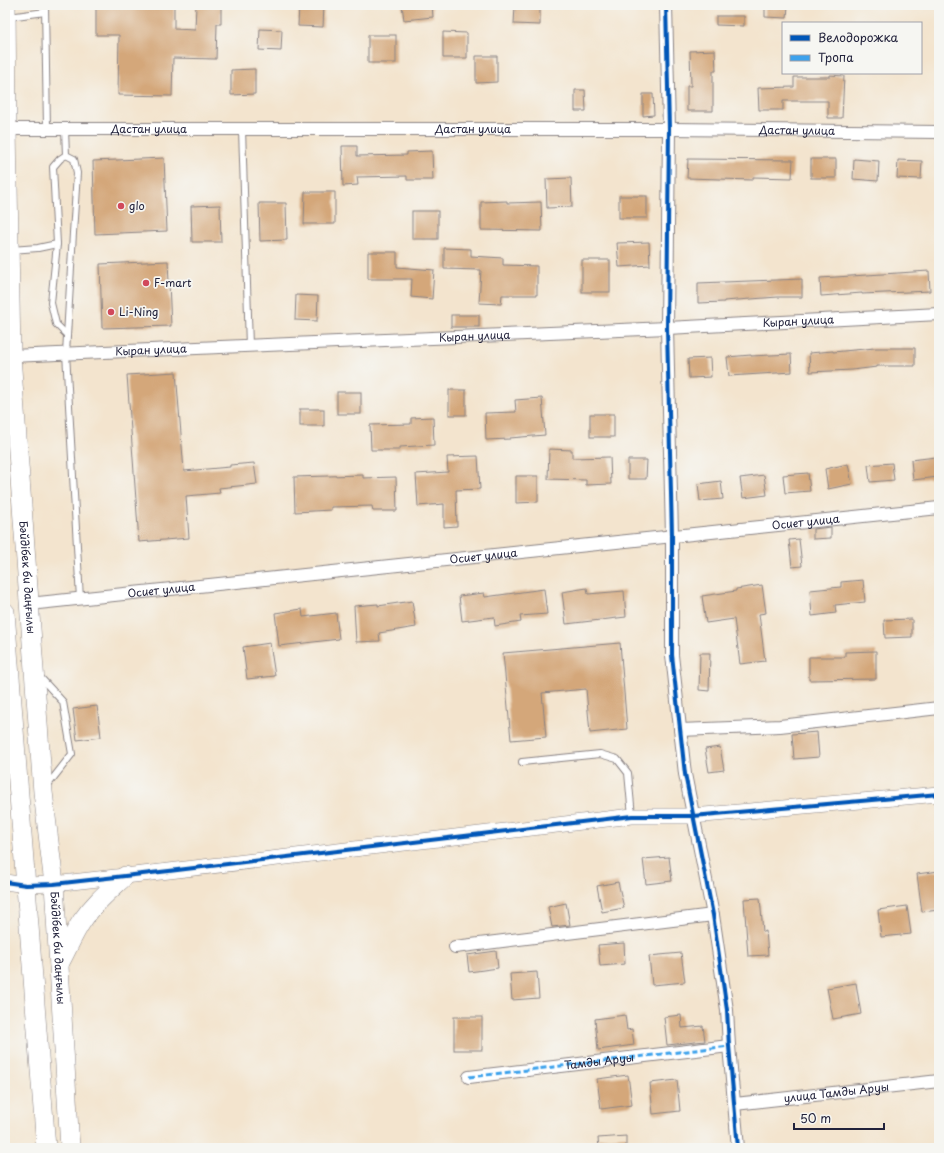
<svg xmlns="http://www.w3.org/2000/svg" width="944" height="1153" font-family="'Playpen Sans',sans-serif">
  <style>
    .building { fill: #d4a77a }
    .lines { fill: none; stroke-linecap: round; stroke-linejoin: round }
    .service-casing { stroke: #8a8384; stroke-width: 8 }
    .minor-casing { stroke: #8a8384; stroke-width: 14 }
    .tertiary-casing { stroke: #8a8384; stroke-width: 16 }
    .primary-casing { stroke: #8a8384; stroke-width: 20 }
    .service { stroke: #fff; stroke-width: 6 }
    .minor { stroke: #fff; stroke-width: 12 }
    .tertiary { stroke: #fff; stroke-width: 15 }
    .primary { stroke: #fff; stroke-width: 19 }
    .quiet { stroke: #3ea2ec; stroke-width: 3; stroke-dasharray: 6 3; stroke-linecap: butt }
    .cycleway-casing { stroke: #f6f6f2; stroke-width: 6 }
    .cycleway { stroke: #0057b8; stroke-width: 4 }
    .poi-dot { fill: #d1495b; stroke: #f6f6f2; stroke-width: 1.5 }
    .labels { text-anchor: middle; stroke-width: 3.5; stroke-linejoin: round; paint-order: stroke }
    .street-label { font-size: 11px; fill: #22223b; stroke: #f6f6f2 }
    .poi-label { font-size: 11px; fill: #22223b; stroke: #f6f6f2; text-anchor: start }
  </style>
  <rect width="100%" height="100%" fill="#f6f6f2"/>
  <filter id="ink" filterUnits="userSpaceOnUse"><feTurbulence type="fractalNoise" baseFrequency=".025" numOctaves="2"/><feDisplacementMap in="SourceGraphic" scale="8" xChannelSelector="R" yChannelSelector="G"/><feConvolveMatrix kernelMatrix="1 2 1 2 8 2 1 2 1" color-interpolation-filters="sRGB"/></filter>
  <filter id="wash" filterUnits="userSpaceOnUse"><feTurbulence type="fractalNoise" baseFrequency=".012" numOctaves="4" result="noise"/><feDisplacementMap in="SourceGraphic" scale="16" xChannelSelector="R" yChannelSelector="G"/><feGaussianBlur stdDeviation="0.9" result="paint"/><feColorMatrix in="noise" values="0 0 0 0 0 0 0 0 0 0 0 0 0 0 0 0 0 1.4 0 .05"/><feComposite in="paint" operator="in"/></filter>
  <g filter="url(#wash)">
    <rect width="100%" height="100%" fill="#f3e4ce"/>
    <g id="blocks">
      <g class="building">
        <polygon points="96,5 174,5 174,29 195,30 196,5 221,5 221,24 217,24 216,59 173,58 172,96 118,95 119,35 96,35"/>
        <polygon points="299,5 324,5 323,27 298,26"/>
        <polygon points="402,5 432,5 433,17 404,20"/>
        <polygon points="515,5 540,5 540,25 514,24"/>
        <polygon points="765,5 788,5 787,18 765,17"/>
        <polygon points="716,16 744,16 744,26 716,25"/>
        <polygon points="260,29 282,30 281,51 259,50"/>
        <polygon points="443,32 467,33 467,58 443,58"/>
        <rect x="368" y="35" width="28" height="28"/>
        <polygon points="715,50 716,71 713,71 713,111 687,111 687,86 691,86 690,51"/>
        <polygon points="476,56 497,56 497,82 476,83"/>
        <polygon points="255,69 255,94 231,95 231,70"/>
        <polygon points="830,75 844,76 842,118 828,118 828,101 783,101 783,110 759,110 758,88 794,87 794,77 830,77"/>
        <polygon points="575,90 585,90 586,111 575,111"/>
        <polygon points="643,94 653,94 654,115 643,116"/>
        <polygon points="342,146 357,146 357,156 407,155 407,152 432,151 433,180 407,180 407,176 357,177 358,185 343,186"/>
        <polygon points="164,158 167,231 95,234 93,161"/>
        <polygon points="688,159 793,160 792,178 753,177 753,180 687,178"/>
        <rect x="811" y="159" width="25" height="19"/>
        <polygon points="854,159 879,161 878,181 853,179"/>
        <polygon points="898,160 922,161 921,179 897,178"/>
        <polygon points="571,178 572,207 547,208 546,179"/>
        <polygon points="305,192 335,192 335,224 304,224"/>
        <rect x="619" y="196" width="28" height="22"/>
        <polygon points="507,201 507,203 541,202 542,231 481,230 481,202"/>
        <polygon points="259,203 286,203 287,240 260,241"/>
        <polygon points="220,205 221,242 192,242 191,206"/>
        <rect x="412" y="211" width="26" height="28"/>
        <polygon points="649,242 650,265 619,267 617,243"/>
        <polygon points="444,248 471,249 471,256 503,258 503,265 537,266 537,295 502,295 501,304 479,303 481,270 444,269"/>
        <polygon points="368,252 397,252 397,267 434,270 432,299 411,297 412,279 368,279"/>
        <rect x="582" y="260" width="28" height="32"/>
        <polygon points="168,261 171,326 102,328 100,264"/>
        <polygon points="929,271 930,291 862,294 862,293 821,296 820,278"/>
        <polygon points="802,279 802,297 778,297 724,301 724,302 698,303 698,283"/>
        <polygon points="296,295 318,296 317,321 295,320"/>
        <rect x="451" y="315" width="28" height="12"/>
        <polygon points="875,348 915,348 915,366 877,366 877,367 852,370 810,372 809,353 833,351 833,352"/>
        <polygon points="791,354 792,372 729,376 727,357 751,355 751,356"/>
        <polygon points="710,358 711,377 689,378 688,359"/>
        <polygon points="176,372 184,471 230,467 230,465 254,463 257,484 219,488 220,493 186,496 189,538 139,542 127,375"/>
        <rect x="449" y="390" width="17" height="25"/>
        <rect x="337" y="392" width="24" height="22"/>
        <polygon points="542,398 545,435 510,438 510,439 486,440 485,413 516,412 515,400"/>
        <rect x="300" y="409" width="24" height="17"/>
        <rect x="590" y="414" width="24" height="23"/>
        <polygon points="433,417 434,445 400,447 400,450 371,450 370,425 411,424 411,418"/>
        <polygon points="549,449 572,450 572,458 610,457 611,484 586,485 586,480 548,479"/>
        <polygon points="478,456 480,489 456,490 457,526 444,527 444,504 418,506 416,474 448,472 447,457"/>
        <polygon points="936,457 938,477 913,480 911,460"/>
        <polygon points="628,460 647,460 646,479 628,479"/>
        <polygon points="892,463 894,480 870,482 868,465"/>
        <polygon points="848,464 852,484 828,489 825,469"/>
        <polygon points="808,473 810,491 785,493 783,475"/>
        <polygon points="363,475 363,478 396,477 397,511 373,511 372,506 331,507 331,510 295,512 294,477"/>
        <polygon points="764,475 767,495 743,498 740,478"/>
        <polygon points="516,476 538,476 538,502 516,503"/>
        <polygon points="721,481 723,499 700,501 698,484"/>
        <polygon points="831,527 831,538 813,539 813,529"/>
        <polygon points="799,539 802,566 792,567 789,540"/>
        <polygon points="863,580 865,602 835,605 836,613 812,616 810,590 841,587 841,582"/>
        <polygon points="762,585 766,613 759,614 765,661 740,664 734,619 706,623 702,596 736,591 736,589"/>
        <polygon points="587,588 588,594 624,591 626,617 566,624 562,592"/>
        <polygon points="544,589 547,614 520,616 521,622 495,626 494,617 462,621 459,596 484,593 485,597"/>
        <polygon points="412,601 416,627 379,633 380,641 356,642 354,606 378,604 378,606"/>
        <polygon points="302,609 303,617 336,613 339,639 279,646 275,613"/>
        <polygon points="912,619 912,637 885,638 884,620"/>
        <polygon points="270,643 275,676 247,679 243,647"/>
        <polygon points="620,643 627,729 590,733 586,689 542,693 546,737 511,740 503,653"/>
        <polygon points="876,651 876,679 809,680 809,657 845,657 845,652"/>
        <polygon points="700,653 710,653 709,691 699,690"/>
        <polygon points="97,706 101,737 77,740 73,709"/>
        <polygon points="817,732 819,757 794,759 792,734"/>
        <polygon points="720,747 724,770 709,772 705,749"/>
        <polygon points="669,857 672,881 646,884 643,859"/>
        <polygon points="939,871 939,910 922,912 917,874"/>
        <polygon points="618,882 624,908 602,912 597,886"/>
        <polygon points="760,898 763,932 766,931 768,955 748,956 744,899"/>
        <polygon points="566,903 570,925 552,927 548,907"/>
        <polygon points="907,906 911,934 881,937 878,910"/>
        <polygon points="624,943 625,964 600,966 598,945"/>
        <polygon points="496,951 498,968 469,972 467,955"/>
        <polygon points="681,953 685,982 652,985 649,956"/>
        <polygon points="537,972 539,998 512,1000 510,974"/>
        <polygon points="856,983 861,1014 833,1019 827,988"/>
        <polygon points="625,1015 627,1030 632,1029 634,1045 598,1050 595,1019"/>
        <polygon points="681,1015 682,1028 703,1026 705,1041 667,1045 664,1017"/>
        <rect x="454" y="1017" width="28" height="33"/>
        <polygon points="628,1075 632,1105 601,1109 597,1079"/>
        <polygon points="677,1080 680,1111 653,1114 650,1083"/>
        <polygon points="626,1136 626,1148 599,1148 598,1138"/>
      </g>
    </g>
  </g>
  <g filter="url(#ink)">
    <use href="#blocks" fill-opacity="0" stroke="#8a8384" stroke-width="1"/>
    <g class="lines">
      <defs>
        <g id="service">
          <polyline points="45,5 47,129"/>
          <polyline points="9,17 45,12"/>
          <polyline points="65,129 66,155"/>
          <polyline points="242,129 249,346"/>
          <polyline points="57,244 51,303 56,324 67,335"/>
          <polyline points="11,250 38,248 57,244 53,167 60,159 66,155 74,159 77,173 73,233 66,353 80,599"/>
          <polyline points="39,676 63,702 72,754 47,786"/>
          <polyline points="522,762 600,754 617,759 628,773 632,816"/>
        </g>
        <g id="minor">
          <polyline points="666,5 669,129 667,328 672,535 672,655 685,774 713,915 727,1010 729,1046 738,1148"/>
          <path id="s1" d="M7,129h662l270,3"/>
          <path id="s2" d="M11,356l656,-28 272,-14"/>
          <path id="s3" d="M29,604l910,-96"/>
          <polyline points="680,730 780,726 939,708"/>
          <polyline points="455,947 713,915"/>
          <path id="s4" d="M469,1077l260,-31"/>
          <path id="s5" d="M735,1104l204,-23"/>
        </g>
        <polyline id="tertiary" points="5,882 26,885 54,884 169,871 632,816 693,816 939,794"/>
        <g id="primary">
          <path id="s6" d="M6,5l1,124 4,227 32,436 11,92 16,264"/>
          <polyline points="5,612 46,1148"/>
          <path d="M59,964c8,-14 14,-30 23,-43 12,-18 28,-31 43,-45"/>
        </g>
      </defs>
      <use href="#service" class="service-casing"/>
      <use href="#minor" class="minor-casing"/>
      <use href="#tertiary" class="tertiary-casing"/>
      <use href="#primary" class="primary-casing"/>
      <use href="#service" class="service"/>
      <use href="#minor" class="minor"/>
      <use href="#tertiary" class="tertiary"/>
      <use href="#primary" class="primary"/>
      <polyline class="quiet" points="469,1077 729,1046"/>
      <defs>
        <g id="cycleway">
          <polyline points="666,5 669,129 667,328 672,535 672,655 685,774 713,915 727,1010 729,1046 738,1148"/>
          <polyline points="5,882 26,885 54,884 169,871 632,816 693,816 939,794"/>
        </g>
      </defs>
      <use href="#cycleway" class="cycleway-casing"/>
      <use href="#cycleway" class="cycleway"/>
    </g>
  </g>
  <g class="poi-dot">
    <circle cx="121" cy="206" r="4"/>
    <circle cx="146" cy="283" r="4"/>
    <circle cx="111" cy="312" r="4"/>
  </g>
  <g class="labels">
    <g class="street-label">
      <text dy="4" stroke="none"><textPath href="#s1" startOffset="142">Дастан улица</textPath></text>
      <text dy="4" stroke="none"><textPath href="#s1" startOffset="466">Дастан улица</textPath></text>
      <text dy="4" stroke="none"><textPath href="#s1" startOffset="790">Дастан улица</textPath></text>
      <text dy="4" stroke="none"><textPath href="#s2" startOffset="788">Кыран улица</textPath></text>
      <text dy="4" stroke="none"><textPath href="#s2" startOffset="464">Кыран улица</textPath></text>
      <text dy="4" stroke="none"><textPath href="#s2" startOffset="140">Кыран улица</textPath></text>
      <text dy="4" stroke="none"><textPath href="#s3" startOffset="781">Осиет улица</textPath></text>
      <text dy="4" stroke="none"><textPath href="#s3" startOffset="457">Осиет улица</textPath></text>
      <text dy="4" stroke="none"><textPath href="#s6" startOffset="573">Бәйдібек би даңғылы</textPath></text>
      <text dy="4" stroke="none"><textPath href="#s3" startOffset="133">Осиет улица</textPath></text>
      <text dy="4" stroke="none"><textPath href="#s6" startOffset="945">Бәйдібек би даңғылы</textPath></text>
      <text dy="4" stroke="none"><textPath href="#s4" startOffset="131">Тамды Аруы</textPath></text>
      <text dy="4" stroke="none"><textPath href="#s5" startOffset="102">улица Тамды Аруы</textPath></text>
    </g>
    <g class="poi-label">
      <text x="129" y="210">glo</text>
      <text x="154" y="287">F-mart</text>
      <text x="119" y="316">Li-Ning</text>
    </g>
  </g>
  <rect width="944" height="1153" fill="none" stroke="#f6f6f2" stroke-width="20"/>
  <rect x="782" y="22" width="140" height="52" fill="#f6f6f2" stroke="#a1a1a9"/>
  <rect x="790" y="35" width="20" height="6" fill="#0057b8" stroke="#a1a1a9"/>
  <text x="818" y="42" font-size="12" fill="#22223b">Велодорожка</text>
  <rect x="790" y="55" width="20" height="6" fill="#3ea2ec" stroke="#a1a1a9"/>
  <text x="818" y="62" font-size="12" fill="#22223b">Тропа</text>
  <path d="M794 1123v6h90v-6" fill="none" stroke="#22223b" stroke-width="2"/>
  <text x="800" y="1123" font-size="12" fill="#22223b" stroke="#f6f6f2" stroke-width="3" paint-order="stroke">50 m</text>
</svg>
